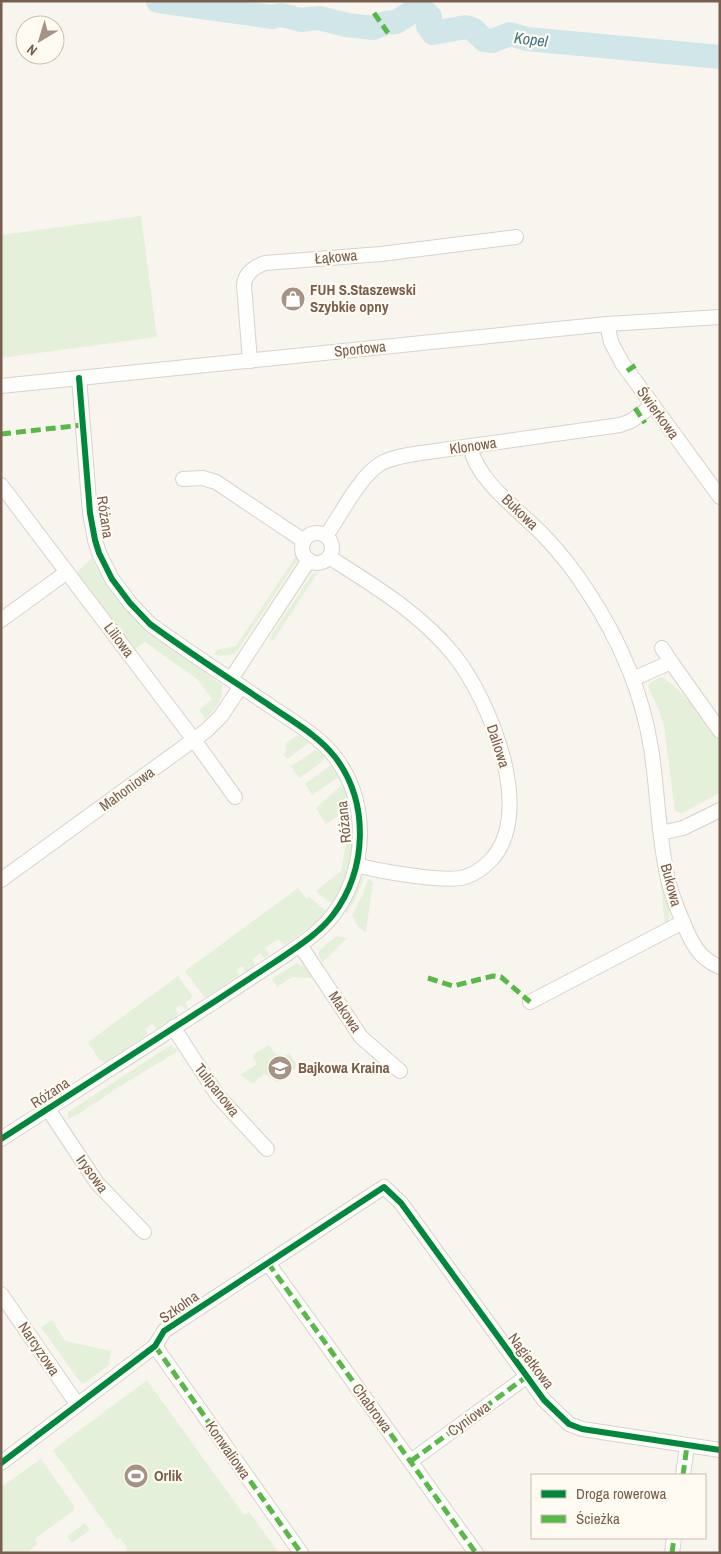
<svg xmlns="http://www.w3.org/2000/svg" width="721" height="1554" font-family="'Archivo Narrow',sans-serif">
  <style>
    .green { fill: #e5f0da }
    .lines { fill: none; stroke-linecap: round; stroke-linejoin: round }
    .stream { stroke: #d0e6e9; stroke-width: 4 }
    .river { stroke: #d0e6e9; stroke-width: 24 }
    .minor-casing { stroke: #d8d2cc; stroke-width: 16 }
    .minor { stroke: #fefefd; stroke-width: 14 }
    .quiet { stroke: #58b947; stroke-width: 5; stroke-dasharray: 10 5; stroke-linecap: butt }
    .cycleway-casing { stroke: #fffaf2; stroke-width: 9 }
    .cycleway { stroke: #00873e; stroke-width: 6 }
    .labels { text-anchor: middle; stroke-width: 4.5; stroke-linejoin: round; paint-order: stroke }
    .street-label { font-size: 15px; fill: #785e4d; stroke: #fffaf2 }
    .poi-label { font-size: 15px; font-weight: bold; fill: #785e4d; stroke: #fffaf2; text-anchor: start }
    .water-label { font-size: 16px; font-style: italic; fill: #437683; stroke: #fffaf2 }
  </style>
  <rect width="100%" height="100%" fill="#f8f5ef"/>
  <g class="green">
    <polygon points="141,216 157,337 1,358 1,235"/>
    <polygon points="296,556 297,561 235,654 219,656 214,654 217,650 236,646"/>
    <path d="M92,558c29,59 63,78 114,112l-1,3 17,12c2,14 -7,25 -17,34l-6,-9 13,-11 -14,-19 -53,-38 -11,8 -57,-78z"/>
    <polygon points="318,572 273,641 269,639 313,573"/>
    <path d="M660,677c12,1 55,53 60,65 1,7 0,41 0,51l-38,20 -7,-2 -11,-84 -4,-14 -12,-27 3,-3z"/>
    <polygon points="301,735 309,741 308,744 287,759 284,755 286,750 285,744 296,736"/>
    <polygon points="316,750 325,757 322,762 299,778 291,766"/>
    <polygon points="331,765 339,777 312,795 305,784"/>
    <path d="M341,786l3,3 6,19 -24,16 -10,-16c9,-7 15,-15 25,-22z"/>
    <path d="M353,830c0,26 -6,49 -21,72h-3l-13,-11 25,-20 5,-28 -3,-6z"/>
    <polygon points="365,876 354,902 346,915 345,909 360,881"/>
    <polygon points="368,879 373,882 366,932 358,927 352,915 363,894"/>
    <path d="M661,883c4,13 15,31 4,43z"/>
    <polygon points="298,888 306,898 309,897 326,911 316,922 285,945 278,939 265,948 269,955 264,958 260,953 252,959 256,965 246,972 242,966 236,971 239,975 205,998 185,971"/>
    <polygon points="336,936 347,938 323,962 319,956 319,951"/>
    <polygon points="297,963 305,967 313,978 292,977 277,987 272,979"/>
    <polygon points="178,976 193,997 185,1003 188,1008 185,1010 182,1005 175,1008 178,1015 157,1029 152,1024 145,1029 148,1034 106,1063 99,1059 88,1042"/>
    <polygon points="164,1042 168,1042 120,1073 120,1070"/>
    <polygon points="171,1045 178,1051 122,1085 77,1115 68,1119 68,1112"/>
    <polygon points="269,1045 276,1055 278,1054 281,1058 289,1053 298,1067 283,1076 278,1083 264,1074 261,1078 259,1077 254,1084 240,1075 257,1064 252,1055"/>
    <polygon points="52,1320 65,1341 111,1351 109,1365 83,1384 81,1383 41,1327"/>
    <polygon points="147,1380 244,1515 249,1512 279,1553 126,1553 127,1548 120,1538 117,1540 53,1450"/>
    <polygon points="41,1459 74,1506 73,1511 36,1538 37,1544 27,1553 1,1553 1,1487"/>
    <polygon points="85,1523 90,1530 72,1543 67,1536"/>
  </g>
  <g class="lines">
    <polyline class="stream" points="403,1 414,11"/>
    <polyline class="river" points="158,1 272,17 282,15 301,20 319,18 347,25 373,28 386,23 396,22 414,11 424,11 430,17 428,26 433,33 466,27 474,30 484,40 492,41 510,34 527,39 720,57"/>
    <defs>
      <g id="minor">
        <polyline points="607,324 611,342 622,363 720,497"/>
        <path d="M250,361l-6,-76c1,-12 10,-18 21,-22l116,-9 135,-17"/>
        <polyline points="1,386 607,324 720,317"/>
        <path d="M470,447c9,37 51,64 76,91 16,17 30,35 42,54 31,47 54,100 63,156 7,44 7,89 17,131 3,15 9,29 15,43l-153,80"/>
        <polyline points="183,479 203,478 216,482 304,541"/>
        <polyline points="1,485 194,740 235,797"/>
        <circle cx="317" cy="548" r="15"/>
        <path d="M326,536c14,-20 34,-60 54,-72 10,-6 22,-8 34,-10l206,-29 11,-4 21,-15"/>
        <path d="M329,557c44,28 91,56 125,98 35,44 83,158 36,206 -7,7 -15,13 -25,16 -18,6 -88,-6 -108,-12"/>
        <polyline points="1,620 67,572"/>
        <polyline points="662,648 671,662"/>
        <polyline points="231,679 309,560"/>
        <polyline points="633,679 671,662 720,731"/>
        <polyline points="661,833 683,828 720,810"/>
        <polyline points="1,880 207,730 221,716 241,686"/>
        <path d="M683,922c8,20 16,37 37,45"/>
        <polyline points="300,945 361,1037 400,1071"/>
        <polyline points="173,1027 218,1096 267,1149"/>
        <polyline points="48,1109 97,1183 144,1232"/>
        <path d="M1,1139c72,-46 144,-93 216,-139 21,-14 43,-28 64,-42 19,-13 38,-25 52,-43 34,-45 37,-112 2,-158 -18,-23 -45,-37 -69,-54 -39,-26 -78,-51 -116,-79l-20,-21 -18,-24 -13,-26 -4,-13 -5,-27 -11,-135"/>
        <polyline points="268,1263 476,1553"/>
        <polyline points="1,1294 77,1404"/>
        <polyline points="155,1346 301,1553"/>
        <polyline points="411,1461 526,1377"/>
        <polyline points="1,1463 155,1346 164,1331 384,1187 401,1203 544,1400 569,1424 582,1429 720,1450"/>
        <polyline points="683,1475 687,1446"/>
        <polyline points="672,1553 674,1538"/>
      </g>
    </defs>
    <use href="#minor" class="minor-casing"/>
    <use href="#minor" class="minor"/>
    <g class="quiet">
      <polyline points="374,13 388,33"/>
      <polyline points="627,371 639,363"/>
      <polyline points="635,408 645,423"/>
      <polyline points="1,434 83,425"/>
      <polyline points="428,978 453,986 493,976 501,977 530,1002"/>
      <polyline points="268,1263 476,1553"/>
      <polyline points="155,1346 301,1553"/>
      <polyline points="411,1461 526,1377"/>
      <polyline points="683,1475 687,1446"/>
      <polyline points="672,1553 674,1538"/>
    </g>
    <defs>
      <g id="cycleway">
        <path d="M1,1139c72,-46 144,-93 216,-139 21,-14 43,-28 64,-42 19,-13 38,-25 52,-43 34,-45 37,-112 2,-158 -18,-23 -45,-37 -69,-54 -39,-26 -78,-51 -116,-79l-20,-21 -18,-24 -13,-26 -4,-13 -5,-27 -11,-135"/>
        <polyline points="1,1463 155,1346 164,1331 384,1187 401,1203 544,1400 569,1424 582,1429 720,1450"/>
      </g>
    </defs>
    <use href="#cycleway" class="cycleway-casing"/>
    <use href="#cycleway" class="cycleway"/>
  </g>
  <defs>
    <symbol id="shop-disc" viewBox="-11 -11 22 22"><circle r="9.5" fill="#a59386" stroke="#fffaf2"/><path d="M-5-2.5h2.3a2.7 3.5 0 0 1 5.4 0H5L5.5 6h-11ZM-1.5-2.5h3a1.5 2.3 0 0 0-3 0Z" fill="#fff"/></symbol>
    <symbol id="school-disc" viewBox="-11 -11 22 22"><circle r="9.5" fill="#a59386" stroke="#fffaf2"/><path d="M0-5L7-2L0 1L-7-2ZM-4 1L0 2.5L4 1V4Q0 6-4 4Z" fill="#fff"/></symbol>
    <symbol id="stadium-disc" viewBox="-11 -11 22 22"><circle r="9.5" fill="#a59386" stroke="#fffaf2"/><path d="M0-5a6.5 5 0 1 0 0 10a6.5 5 0 1 0 0-10ZM-3.5-1.8h7v3.6h-7Z" fill="#fff"/></symbol>
  </defs>
  <g fill-rule="evenodd">
    <use href="#shop-disc" x="279" y="285" width="28" height="28"/>
    <use href="#school-disc" x="266" y="1054" width="28" height="28"/>
    <use href="#stadium-disc" x="122" y="1462" width="28" height="28"/>
  </g>
  <g class="labels">
    <g class="street-label">
      <text transform="translate(336 257) rotate(-5)" y="5">Łąkowa</text>
      <text transform="translate(360 349) rotate(-6)" y="5">Sportowa</text>
      <text transform="translate(658 413) rotate(54)" y="5">Świerkowa</text>
      <text transform="translate(473 446) rotate(-8)" y="5">Klonowa</text>
      <text transform="translate(520 512) rotate(44)" y="5">Bukowa</text>
      <text transform="translate(105 517) rotate(81)" y="5">Różana</text>
      <text transform="translate(119 640) rotate(53)" y="5">Liliowa</text>
      <text transform="translate(498 746) rotate(72)" y="5">Daliowa</text>
      <text transform="translate(127 789) rotate(-36)" y="5">Mahoniowa</text>
      <text transform="translate(344 822) rotate(-96)" y="5">Różana</text>
      <text transform="translate(671 885) rotate(75)" y="5">Bukowa</text>
      <text transform="translate(345 1012) rotate(56)" y="5">Makowa</text>
      <text transform="translate(217 1090) rotate(52)" y="5">Tulipanowa</text>
      <text transform="translate(50 1093) rotate(-33)" y="5">Różana</text>
      <text transform="translate(92 1174) rotate(54)" y="5">Irysowa</text>
      <text transform="translate(179 1307) rotate(-35)" y="5">Szkolna</text>
      <text transform="translate(39 1349) rotate(56)" y="5">Narcyzowa</text>
      <text transform="translate(531 1361) rotate(53)" y="5">Nagietkowa</text>
      <text transform="translate(372 1408) rotate(54)" y="5">Chabrowa</text>
      <text transform="translate(469 1419) rotate(-36)" y="5">Cyniowa</text>
      <text transform="translate(228 1450) rotate(55)" y="5">Konwaliowa</text>
    </g>
    <g class="poi-label">
      <text x="310" y="295">FUH S.Staszewski<tspan x="310" dy="17">Szybkie opny</tspan></text>
      <text x="298" y="1073">Bajkowa Kraina</text>
      <text x="154" y="1481">Orlik</text>
    </g>
    <g class="water-label">
      <text transform="translate(531 39) rotate(7)" y="6">Kopel</text>
    </g>
  </g>
  <rect width="721" height="1554" fill="none" stroke="#785e4d" stroke-width="5"/>
  <rect x="531" y="1474" width="175" height="65" fill="#fffaf2" stroke="#c9bcb0"/>
  <rect x="541" y="1490" width="25" height="8" fill="#00873e" stroke="#c9bcb0"/>
  <text x="576" y="1499" font-size="15" fill="#785e4d">Droga rowerowa</text>
  <rect x="541" y="1515" width="25" height="8" fill="#58b947" stroke="#c9bcb0"/>
  <text x="576" y="1524" font-size="15" fill="#785e4d">Ścieżka</text>
  <g transform="translate(40 40) rotate(218)"><circle r="24" fill="#fffaf2" stroke="#c9bcb0"/>
  <path d="M0-4L9 19L0 12L-9 19Z" fill="#a59386"/>
  <text y="-8" font-size="14" font-weight="bold" text-anchor="middle" fill="#785e4d">N</text>
  </g>
</svg>
